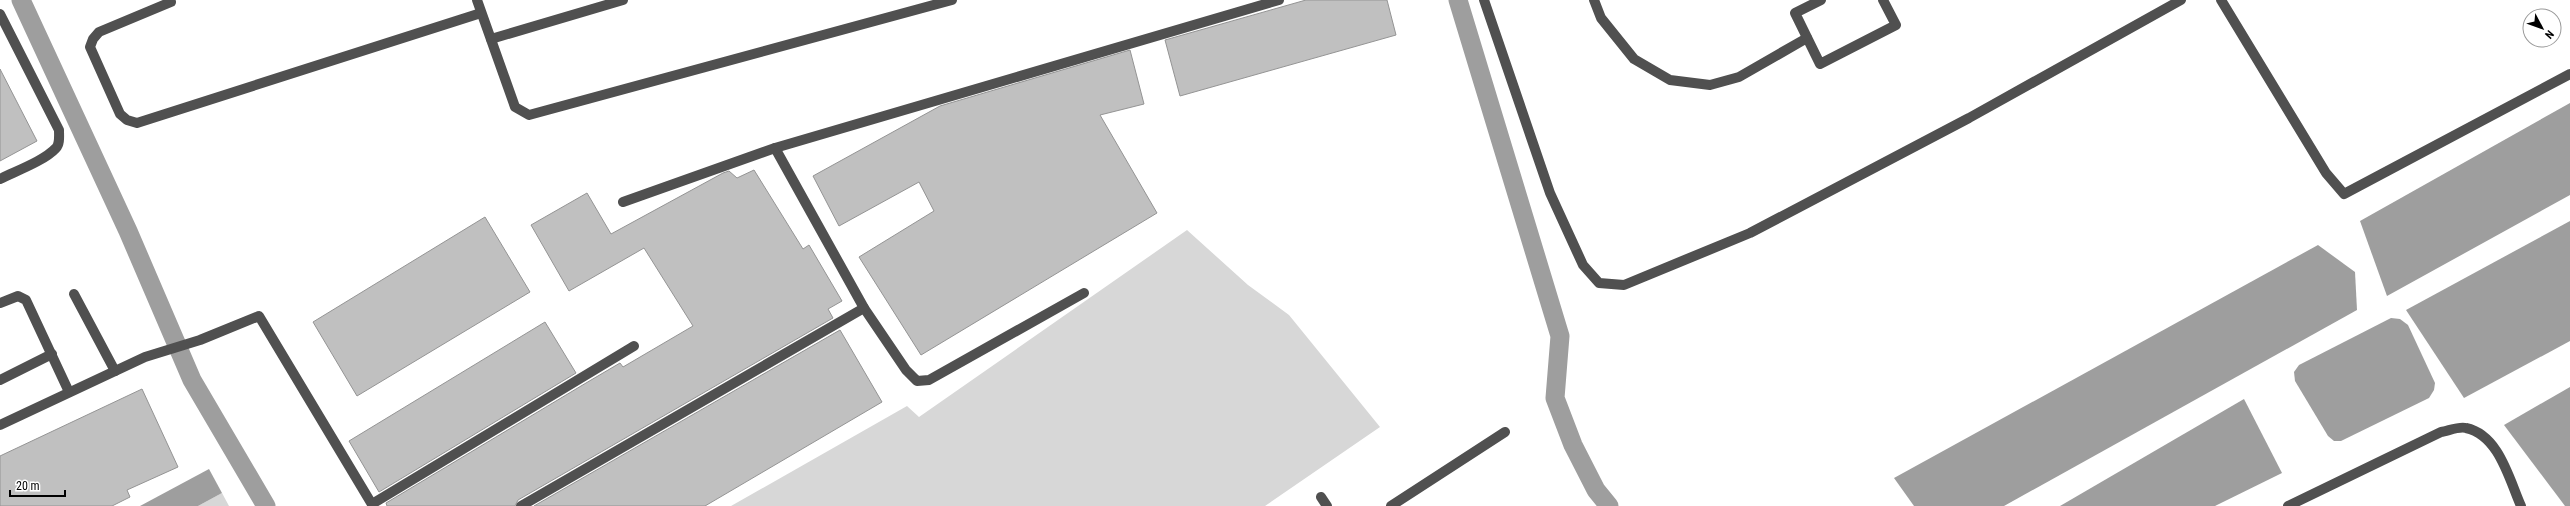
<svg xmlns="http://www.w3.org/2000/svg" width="2570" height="506" font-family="'Roboto Condensed',sans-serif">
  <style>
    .green { fill: #d7d7d7 }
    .water { fill: #9e9e9e }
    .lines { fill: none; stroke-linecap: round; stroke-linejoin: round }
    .canal { stroke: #9e9e9e; stroke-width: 19 }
    .building { fill: #c0c0c0; stroke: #949494 }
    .minor { stroke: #505050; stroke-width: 10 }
  </style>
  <rect width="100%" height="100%" fill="#fff"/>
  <g class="green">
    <polygon points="1187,230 1248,285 1289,315 1380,427 1265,506 731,506 907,406 919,417"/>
    <polygon points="222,493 229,506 198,506"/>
  </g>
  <g class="water">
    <polygon points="2570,103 2570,195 2387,296 2360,221"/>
    <polygon points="2570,221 2570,341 2464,398 2406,310"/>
    <polygon points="2318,245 2355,272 2357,310 2004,506 1914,506 1894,478"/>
    <polygon points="2391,318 2400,319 2408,325 2435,383 2434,390 2429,398 2341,441 2334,441 2328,436 2295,381 2294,372 2299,365"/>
    <polygon points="2570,387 2570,506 2565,506 2504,425"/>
    <polygon points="2244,399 2282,473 2215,506 2060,506"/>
    <polygon points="209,469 222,493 198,506 140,506"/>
  </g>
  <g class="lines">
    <g class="canal">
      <polyline points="21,0 128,231 192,380 266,506"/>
      <polyline points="1458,0 1560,336 1555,398 1573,445 1596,490 1609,506"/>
    </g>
  </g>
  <g class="building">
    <polygon points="1306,0 1387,0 1396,35 1180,96 1165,40"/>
    <polygon points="1130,50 1144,104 1100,115 1157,213 921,355 859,257 934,211 919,182 839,226 813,176 940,106"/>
    <polygon points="0,69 37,141 0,161"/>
    <polygon points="754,170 803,249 809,245 842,301 828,309 833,318 518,500 515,506 387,506 386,503 586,383 620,363 623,367 693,326 644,248 569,291 531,225 587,193 611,234 723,173 729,171 737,178"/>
    <polygon points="485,217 530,292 357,396 313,322"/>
    <polygon points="545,322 576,373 379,492 349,441"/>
    <polygon points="840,330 882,402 705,506 534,506"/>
    <polygon points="142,389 178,467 127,490 130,497 112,506 0,506 0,456"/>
  </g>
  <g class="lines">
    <g class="minor">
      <polyline points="477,0 515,107 529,115 952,0"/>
      <polyline points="1484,0 1550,193 1583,265 1599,283 1624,285 1750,233 1969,118 2181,0"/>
      <polyline points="1594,0 1601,18 1634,59 1670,80 1710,85 1739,77 1807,38"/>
      <polyline points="1821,0 1795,13 1820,64 1896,25 1883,0"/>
      <polyline points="2221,0 2326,173 2344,194 2570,74"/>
      <polyline points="171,2 99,32 93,39 90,47 120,114 127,120 137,123 481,13"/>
      <path d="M0,14l59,116c0,6 1,14 -3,18 -12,13 -40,23 -56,31"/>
      <polyline points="491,39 623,0"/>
      <polyline points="775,148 864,308 906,370 917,381 929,380 1084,293"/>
      <polyline points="623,202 775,148 1279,0"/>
      <polyline points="74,294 115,371"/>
      <polyline points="0,303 18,296 26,300 69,392"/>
      <polyline points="0,380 52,354"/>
      <polyline points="0,425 145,357 200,340 259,316 373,506"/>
      <polyline points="1321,497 1327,506"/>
      <polyline points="372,504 634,346"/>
      <polyline points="521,506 864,308"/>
      <polyline points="1391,506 1505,432"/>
      <path d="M2288,506l153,-74c7,-1 18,-6 25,-4 33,7 43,51 55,78"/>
    </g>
  </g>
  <g transform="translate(2542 28) rotate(131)"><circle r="19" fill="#ffffff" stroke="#999999"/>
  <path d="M0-3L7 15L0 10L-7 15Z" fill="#000000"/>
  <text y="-6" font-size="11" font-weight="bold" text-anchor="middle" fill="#000000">N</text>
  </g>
  <path d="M10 490v6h55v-6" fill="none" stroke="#000000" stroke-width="2"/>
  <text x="16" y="490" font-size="12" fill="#000000" stroke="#ffffff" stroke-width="3" paint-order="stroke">20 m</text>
</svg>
